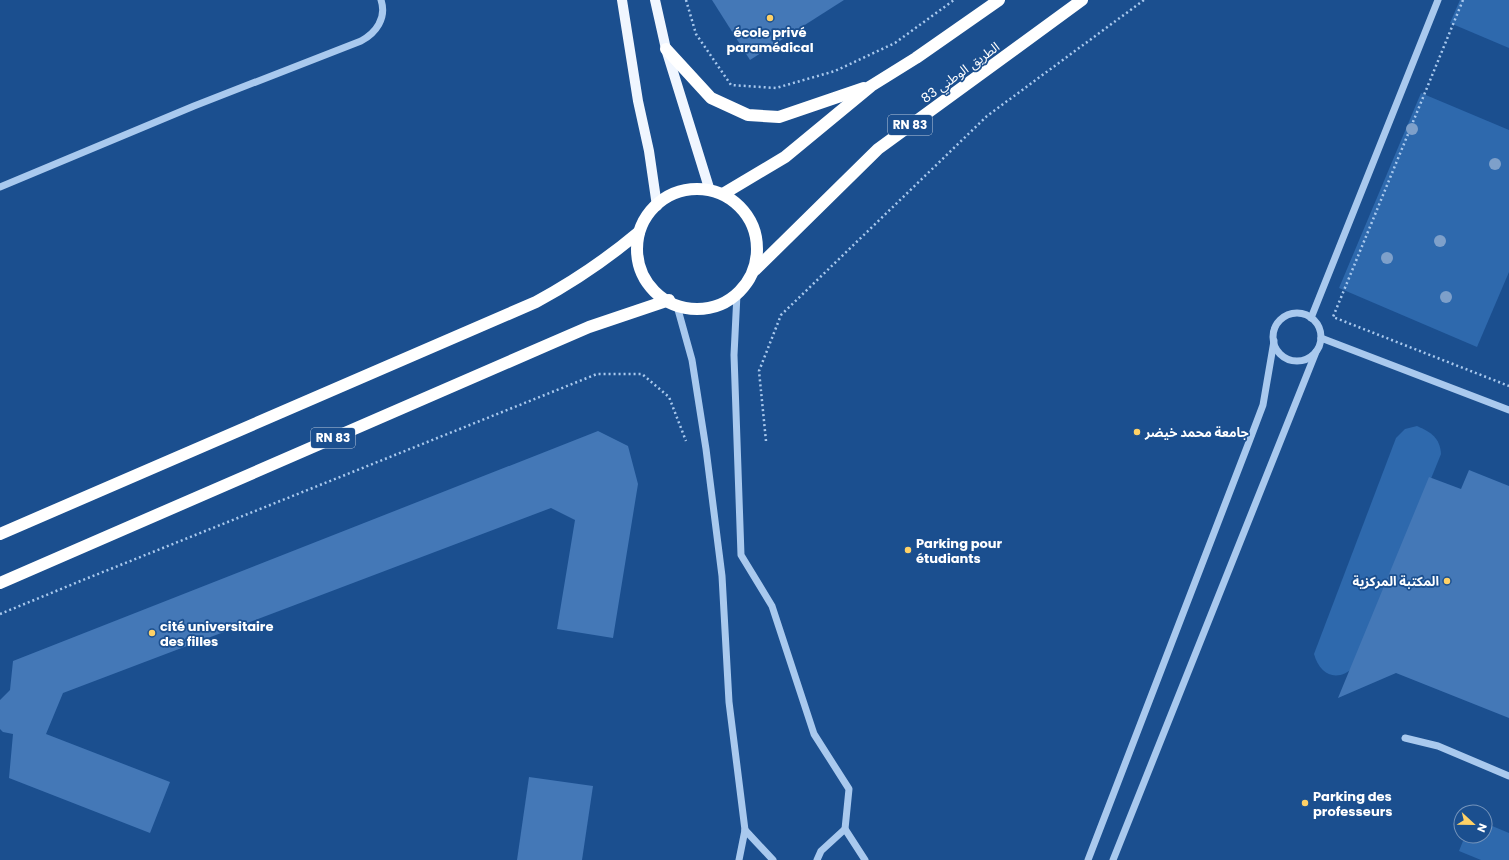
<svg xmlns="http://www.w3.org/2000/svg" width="1509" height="860" font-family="Poppins,'Noto Sans Arabic',sans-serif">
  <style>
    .green { fill: #2e69ad }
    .building { fill: #4478b7 }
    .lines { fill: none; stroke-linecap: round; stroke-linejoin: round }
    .path { stroke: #a9c9ee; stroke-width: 2.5; stroke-dasharray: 2 3; stroke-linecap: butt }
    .minor { stroke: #a9c9ee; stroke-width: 7 }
    .major { stroke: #f0f6ff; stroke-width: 10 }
    .highway { stroke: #fff; stroke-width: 12 }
    .tree { fill: #7ea0ca }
    .poi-dot { fill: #ffd166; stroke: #1b4f8f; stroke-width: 1.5 }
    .labels { text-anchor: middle; stroke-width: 3.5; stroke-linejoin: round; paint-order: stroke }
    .shield { fill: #1b4f8f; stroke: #bbcadd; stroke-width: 1 }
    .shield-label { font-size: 12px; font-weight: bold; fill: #fff }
    .poi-label { font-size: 13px; font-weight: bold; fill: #fff; stroke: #1b4f8f; text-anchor: start }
    .street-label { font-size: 13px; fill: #fff; stroke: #1b4f8f }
  </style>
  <rect width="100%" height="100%" fill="#1b4f8f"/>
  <g class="green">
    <polygon points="1460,0 1509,0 1509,48 1450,23"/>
    <polygon points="1421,93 1509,130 1509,272 1477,347 1339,288"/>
    <path d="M1417,426c14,6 23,12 24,28l-86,212c-17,17 -35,10 -41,-12l82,-216 9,-9z"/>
    <polygon points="1485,823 1509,833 1509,860 1481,860 1459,851 1465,836 1485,836"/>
  </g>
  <g class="building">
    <polygon points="712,0 844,0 750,60"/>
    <polygon points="598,431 628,446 638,484 613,638 557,629 575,520 551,508 63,693 46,734 170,782 150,833 9,778 13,734 3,732 0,729 0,700 10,690 13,661"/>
    <polygon points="1469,470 1509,486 1509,718 1396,673 1338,698 1429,477 1461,489"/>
    <polygon points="529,777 593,786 582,860 517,860"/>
  </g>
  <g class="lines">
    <g class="path">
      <polyline points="686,0 696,34 731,85 776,88 835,71 895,43 954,0"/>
      <polyline points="1463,0 1333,317 1509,386"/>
      <polyline points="766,441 759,371 781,315 987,116 1144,0"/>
      <polyline points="0,614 83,580 597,374 642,374 669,397 686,441"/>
    </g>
    <g class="minor">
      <path d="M0,187l194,-81 167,-65c15,-8 26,-23 20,-41"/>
      <polyline points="737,294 734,355 741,555 772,606 814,734 849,789 845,829 821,851 817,860"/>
      <polyline points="677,306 692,360 706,449 722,576 729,702 745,830 739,860"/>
      <circle cx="1297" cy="337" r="24"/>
      <polyline points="1311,318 1438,0"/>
      <polyline points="1321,338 1509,410"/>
      <polyline points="1405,738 1438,746 1509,776"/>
      <polyline points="845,829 865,860"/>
      <polyline points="745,830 773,860"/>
      <polyline points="1088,860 1249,442 1263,405 1274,341"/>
      <polyline points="1113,860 1316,352"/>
    </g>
    <g class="major">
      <polyline points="622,0 638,101 649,151 657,206"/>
      <polyline points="655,0 666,49 710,191"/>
    </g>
    <g class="highway">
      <polyline points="666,49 711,98 748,115 779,117 864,88"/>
      <circle cx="697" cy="249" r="60"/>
      <polyline points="723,194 785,157 871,86 916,58 999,0"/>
      <polyline points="755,270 878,149 1082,0"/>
      <path d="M0,534l536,-232c37,-20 71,-43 103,-70"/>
      <polyline points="0,583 552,343 589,327 669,300"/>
    </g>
  </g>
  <g class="tree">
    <circle cx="1412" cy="129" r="6"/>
    <circle cx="1495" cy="164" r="6"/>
    <circle cx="1440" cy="241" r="6"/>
    <circle cx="1387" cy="258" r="6"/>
    <circle cx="1446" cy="297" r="6"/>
  </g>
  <g class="poi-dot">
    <circle cx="770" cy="18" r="4"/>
    <circle cx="1137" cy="432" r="4"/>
    <circle cx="908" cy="550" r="4"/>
    <circle cx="1447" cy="581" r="4"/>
    <circle cx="152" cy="633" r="4"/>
    <circle cx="1305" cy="803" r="4"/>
  </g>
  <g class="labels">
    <g class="shield">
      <rect x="888" y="115" width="44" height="20" rx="3"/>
      <rect x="311" y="428" width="44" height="20" rx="3"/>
    </g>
    <g class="shield-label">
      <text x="910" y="129">RN 83</text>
      <text x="333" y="442">RN 83</text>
    </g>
    <g class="poi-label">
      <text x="770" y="37" text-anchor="middle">école privé<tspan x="770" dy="15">paramédical</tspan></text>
      <text x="1145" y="437">جامعة محمد خيضر</text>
      <text x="916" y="548">Parking pour<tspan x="916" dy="15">étudiants</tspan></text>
      <text x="1439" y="586" text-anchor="end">المكتبة المركزية</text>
      <text x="160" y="631">cité universitaire<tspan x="160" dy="15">des filles</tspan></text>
      <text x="1313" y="801">Parking des<tspan x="1313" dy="15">professeurs</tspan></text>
    </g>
    <g class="street-label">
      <text transform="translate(960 72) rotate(-36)" y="5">الطريق الوطني 83</text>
    </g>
  </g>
  <g transform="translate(1473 824) rotate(112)"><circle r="19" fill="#1b4f8f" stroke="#7695bc"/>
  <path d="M0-3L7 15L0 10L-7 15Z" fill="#ffd166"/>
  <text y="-6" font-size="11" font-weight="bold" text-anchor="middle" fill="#ffffff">N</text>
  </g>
</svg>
